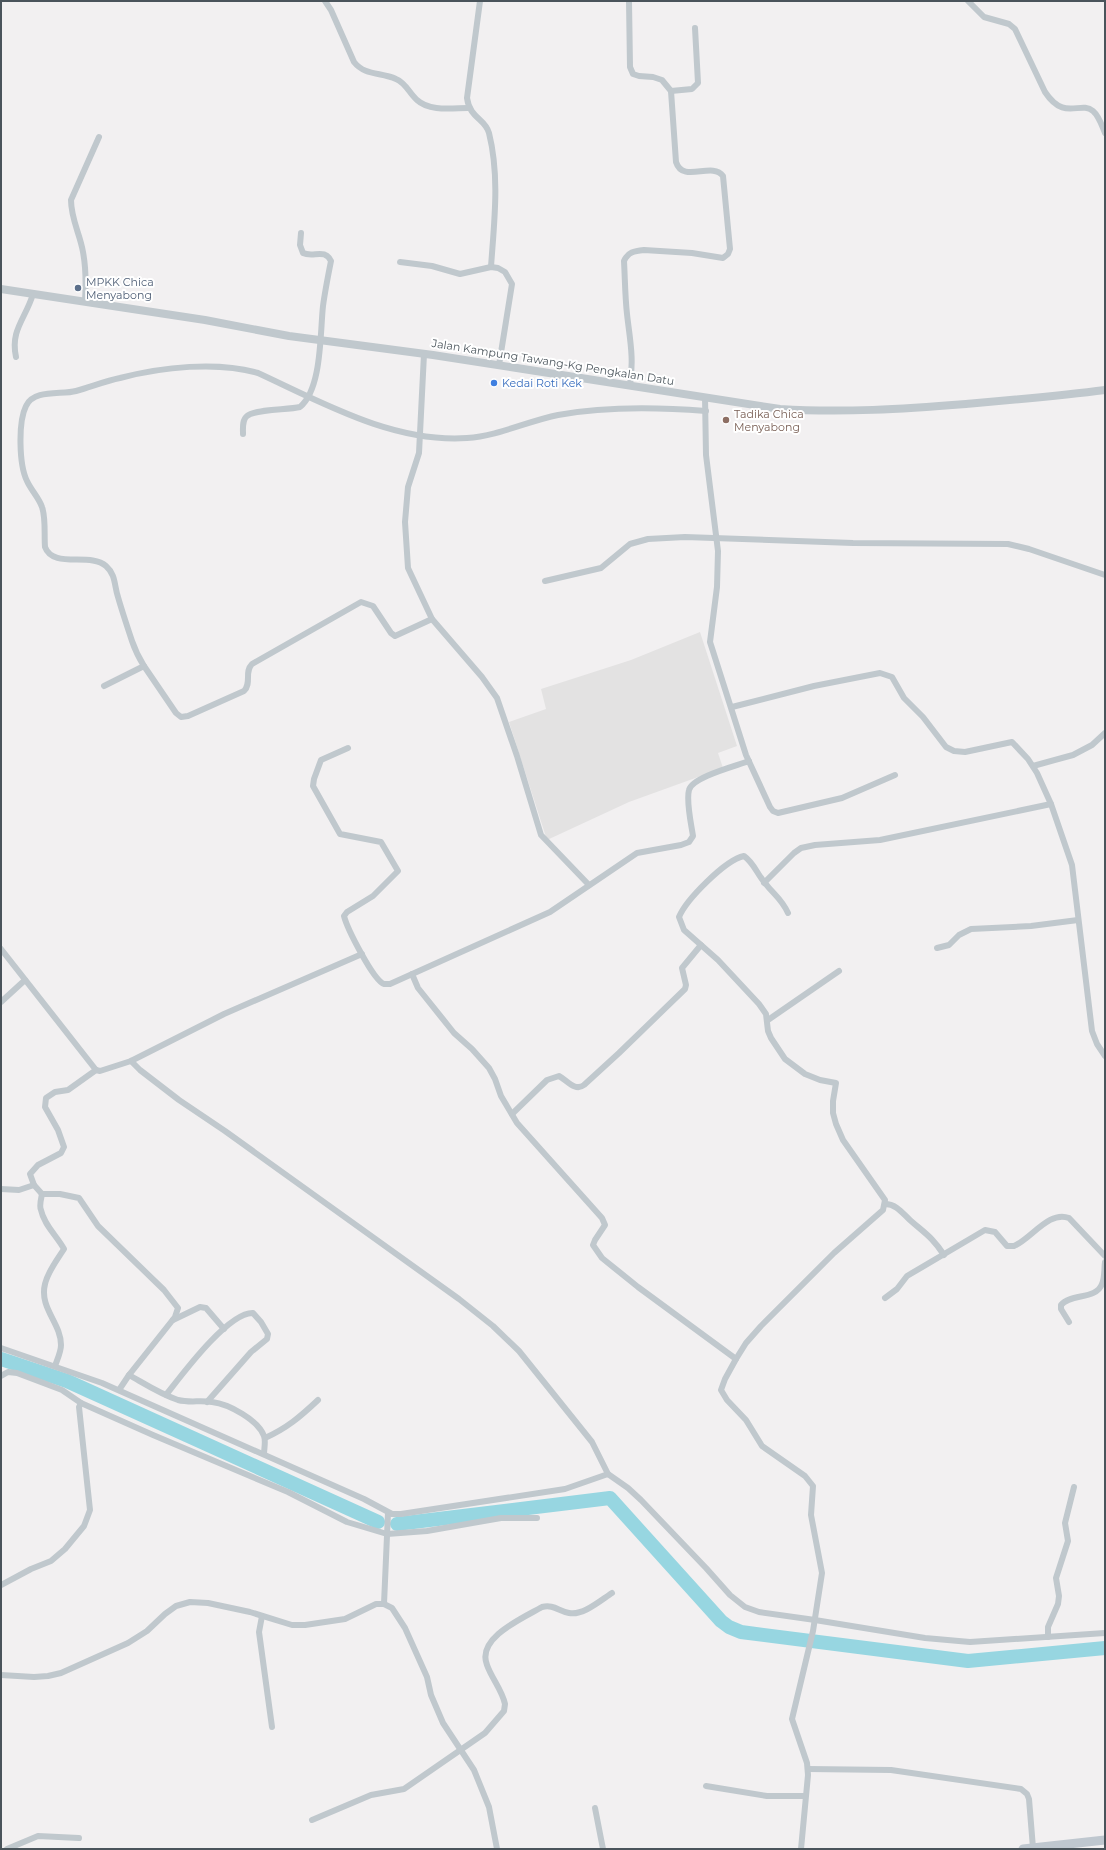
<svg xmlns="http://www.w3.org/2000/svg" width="1106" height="1850" font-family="Montserrat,sans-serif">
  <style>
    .education { fill: #e3e2e2 }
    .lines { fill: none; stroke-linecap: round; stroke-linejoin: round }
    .river { stroke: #97d6e1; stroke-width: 14 }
    .minor { stroke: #c0c8cd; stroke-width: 6 }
    .tertiary { stroke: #c0c8cd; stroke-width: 8 }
    .secondary { stroke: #bfc7cf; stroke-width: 9 }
    .service-dot { fill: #5c6f8a; stroke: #fff; stroke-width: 1.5 }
    .shop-dot { fill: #3f7fe0; stroke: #fff; stroke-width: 1.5 }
    .education-dot { fill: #8d6e63; stroke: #fff; stroke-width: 1.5 }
    .labels { text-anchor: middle; stroke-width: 4; stroke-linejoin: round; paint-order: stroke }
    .service-label { font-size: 11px; fill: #4e5e75; stroke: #fff; text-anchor: start }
    .street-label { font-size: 11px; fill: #4a545b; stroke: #fff }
    .shop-label { font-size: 11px; fill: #366cbe; stroke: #fff; text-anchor: start }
    .education-label { font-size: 11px; fill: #785e54; stroke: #fff; text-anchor: start }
  </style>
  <rect width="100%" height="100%" fill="#f2f0f1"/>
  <polygon class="education" points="700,632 737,746 718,753 723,768 629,802 547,840 509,722 546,709 541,689 631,660"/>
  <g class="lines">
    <g class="river">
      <polyline points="1,1359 67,1381 378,1522"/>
      <polyline points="397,1524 610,1498 721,1621 729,1627 741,1632 968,1661 1105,1648"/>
    </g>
    <g class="minor">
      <path d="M325,1l6,9 23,52c11,14 27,10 42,17 10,4 13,14 21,21 13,12 36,8 51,8"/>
      <path d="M480,1l-13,97c3,21 18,20 22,35 11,44 5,90 2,134"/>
      <path d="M629,1l1,66 3,7 6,2 14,1 9,3 9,11 5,71c7,22 36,-1 47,14l7,73 -2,5 -5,4 -31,-5 -48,-3c-10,1 -16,2 -20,11 1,18 1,35 3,53 3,27 7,43 3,71"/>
      <path d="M968,1l16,16 25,7 6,5 30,63c20,30 35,8 48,19 6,5 9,15 12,22"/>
      <polyline points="671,91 692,89 698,83 695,28"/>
      <polyline points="400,262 432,266 460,274 491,267 498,268 505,272 512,284 499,365"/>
      <path d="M85,301c1,-16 1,-33 -2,-49 -3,-18 -12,-33 -12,-52l28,-63"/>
      <polyline points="424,354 419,453 408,487 405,522 408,568 432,619 482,677 497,698 517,756 541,835 589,885"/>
      <path d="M16,357c-6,-27 10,-39 17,-63"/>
      <polyline points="705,397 706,455 718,551 717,587 710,642 746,755 770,807 773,811 778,813 842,798 895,775"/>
      <path d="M243,434c0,-6 -1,-14 4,-18 8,-7 41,-6 53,-9 22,-18 20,-74 23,-101 2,-15 5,-30 8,-45 -6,-13 -18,-3 -28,-8l-3,-8 1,-12"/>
      <polyline points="545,581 601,568 630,544 648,539 685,537 853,543 1008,544 1029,549 1105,575"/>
      <path d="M144,666c-5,-8 -9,-16 -12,-25 -5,-15 -10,-30 -14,-44 -4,-12 -2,-22 -12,-31 -16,-14 -53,3 -61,-19 -1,-12 1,-29 -3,-40 -3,-9 -11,-17 -15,-26 -8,-16 -9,-59 -1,-75 8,-17 35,-11 50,-15 15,-4 29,-10 44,-13 42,-11 97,-17 138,-5 65,30 135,70 209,65 31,-2 61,-17 91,-23 49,-9 98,-8 148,-4"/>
      <path d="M104,686l40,-20 32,47 5,4 7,-1 56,-25c8,-8 0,-19 8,-27l109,-62 12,4 18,27 4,3 37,-17"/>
      <polyline points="732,707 814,686 880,673 892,677 904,698 923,717 946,747 954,751 965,752 1012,742 1028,759 1037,773 1051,804 1072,865 1092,1031 1097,1044 1105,1056"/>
      <path d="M348,748l-27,12 -7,19 -1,7 27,48 41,8 17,29 -25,25 -26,16 -3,4c3,12 29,64 40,68 2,0 4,0 6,0l160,-72 87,-59 44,-8 8,-3 4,-6c-2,-13 -7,-35 -4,-46 3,-13 47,-24 60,-29"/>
      <polyline points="1033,766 1073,755 1092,745 1105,733"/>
      <polyline points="764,883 794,853 801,848 815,845 880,840 1051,804"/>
      <path d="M788,913c-7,-15 -14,-18 -23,-30 -8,-9 -11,-20 -21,-27 -19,4 -58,44 -65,61l5,13 34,30 41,44 7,10 2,17 3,7 14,21 20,15 15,6 16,3 -3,18v12l3,11 7,16 42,60 -2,10 -49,43 -73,73 -15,17 -10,16 -11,20 -4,11 6,10 19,20 16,26 43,30 8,10 -2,29 11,58 -9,58 -21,88 15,44 1,12 -7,74"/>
      <polyline points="937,948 949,945 959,935 971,929 1031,926 1078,920"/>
      <polyline points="1,949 96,1070 100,1071 131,1061 224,1014 362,954"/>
      <polyline points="412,974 418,988 454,1033 472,1049 489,1068 495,1079 501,1096 517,1123 602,1218 605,1225 595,1240 593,1245 602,1258 638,1287 736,1359"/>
      <polyline points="1,1002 25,980"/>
      <polyline points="768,1020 839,971"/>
      <polyline points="131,1061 140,1070 179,1100 225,1131 459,1299 493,1326 519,1351 592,1442 608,1474"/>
      <polyline points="96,1070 68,1090 55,1092 46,1098 45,1107 58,1130 64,1147 61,1153 38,1165 30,1174 34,1185 42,1194 60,1194 79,1198 98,1226 164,1290 178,1308 175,1317 129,1375 119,1390"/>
      <path d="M512,1114l35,-34 12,-4c8,4 16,16 25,9l35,-32 66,-64 1,-4 -4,-17 19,-23"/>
      <polyline points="1,1189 19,1190 34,1185"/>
      <path d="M42,1194c-1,5 -3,12 -1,16 3,15 16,26 23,39 -7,11 -16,22 -19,35 -6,24 16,39 16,61 0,7 -4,15 -6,21"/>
      <path d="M885,1204c12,0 18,10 26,17 15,13 22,17 33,34"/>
      <path d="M885,1298l12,-9 10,-13 78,-46 10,2 12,14h7c17,-7 35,-36 55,-28l36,38"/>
      <polyline points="173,1320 200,1307 206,1308 224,1329"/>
      <path d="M1069,1322l-8,-13v-4c10,-12 35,-5 41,-21 3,-7 2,-15 3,-22"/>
      <polyline points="1,1348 102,1383 364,1499 392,1514 401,1514 565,1489 608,1474 628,1488 641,1500 706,1568 730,1595 745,1607 759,1612 815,1620 925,1638 970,1642 1105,1633"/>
      <path d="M129,1375c16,9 31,19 49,25 12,3 22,0 34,2 17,2 46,18 52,34 2,5 0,13 0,18"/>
      <polyline points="1,1376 8,1372 17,1373 62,1390 81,1403 153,1435 288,1492 347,1522 387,1534 427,1531 501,1518 537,1518"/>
      <path d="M166,1395c15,-19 62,-83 87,-82l8,9 7,12 -1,5 -16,13 -44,50"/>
      <path d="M265,1438c22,-10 35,-21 53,-38"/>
      <polyline points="1,1585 31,1569 51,1561 65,1549 84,1526 90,1510 79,1407 81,1403"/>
      <polyline points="384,1604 388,1513"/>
      <polyline points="262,1616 259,1632 272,1727"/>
      <polyline points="1048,1637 1048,1627 1058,1604 1059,1596 1056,1578 1068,1541 1065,1523 1074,1487"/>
      <polyline points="1,1675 34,1677 48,1676 61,1673 128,1643 147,1631 165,1614 176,1606 190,1602 208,1603 250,1612 292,1625 305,1625 345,1619 376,1604 384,1604 392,1608 405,1628 427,1677 431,1695 443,1723 474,1770 489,1807 497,1849"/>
      <polyline points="808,1769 891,1770 1021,1789 1027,1794 1029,1799 1033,1848"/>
      <polyline points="706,1786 767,1796 805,1796"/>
      <polyline points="595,1808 603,1849"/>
      <path d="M312,1820l59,-25 33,-6 81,-56 19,-22 1,-7c-3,-14 -13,-25 -18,-39 -11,-27 36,-47 55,-58 11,-3 17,4 27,6 14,3 32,-13 43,-20"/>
      <polyline points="7,1849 38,1836 79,1838"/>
    </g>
    <path class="tertiary" d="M1,289l204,31 84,16 144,19 347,54c62,4 124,0 186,-5 46,-4 93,-8 139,-14"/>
    <polyline class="secondary" points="1023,1849 1105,1840"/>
  </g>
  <circle class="service-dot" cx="78" cy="288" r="4"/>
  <circle class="shop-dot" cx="494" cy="383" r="4"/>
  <circle class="education-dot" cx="726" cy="420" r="4"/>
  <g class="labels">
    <g class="service-label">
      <text x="86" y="286">MPKK Chica<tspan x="86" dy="13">Menyabong</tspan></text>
    </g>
    <g class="street-label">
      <text transform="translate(553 362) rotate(9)" y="4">Jalan Kampung Tawang-Kg Pengkalan Datu</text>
    </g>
    <g class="shop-label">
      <text x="502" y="387">Kedai Roti Kek</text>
    </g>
    <g class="education-label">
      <text x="734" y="418">Tadika Chica<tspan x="734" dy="13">Menyabong</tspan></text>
    </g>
  </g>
  <rect width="1106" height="1850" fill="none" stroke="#4a545b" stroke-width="4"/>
</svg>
